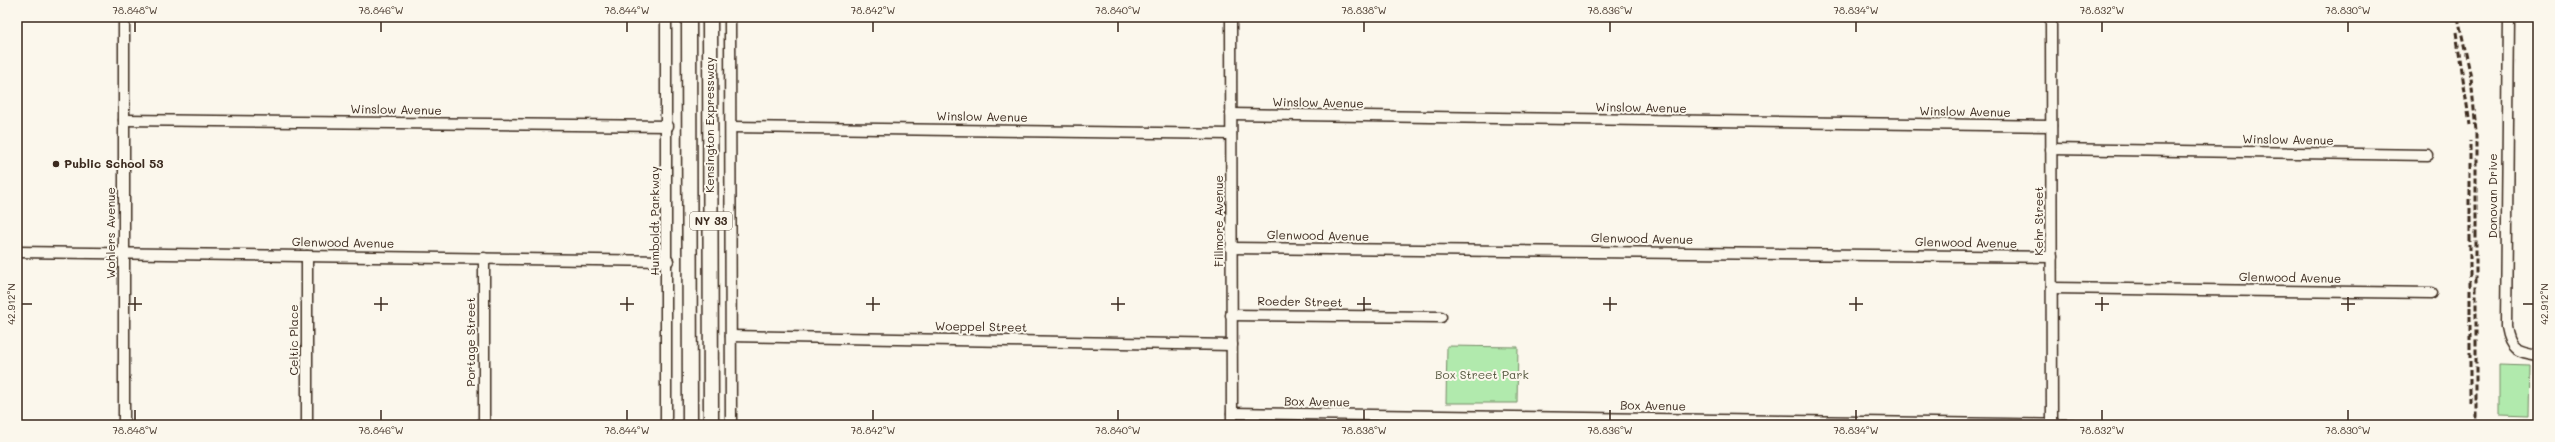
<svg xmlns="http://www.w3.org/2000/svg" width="2555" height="442" font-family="Mali,sans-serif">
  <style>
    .green { fill: #b1eaad; stroke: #768a66 }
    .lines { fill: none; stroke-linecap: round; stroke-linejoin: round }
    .minor-casing { stroke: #3b2a1e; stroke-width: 13 }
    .highway-casing { stroke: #3b2a1e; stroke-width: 17 }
    .minor { stroke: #fbf7ec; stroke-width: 10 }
    .highway { stroke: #fbf7ec; stroke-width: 14 }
    .rail { stroke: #3b2a1e; stroke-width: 3; stroke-dasharray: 6 3; stroke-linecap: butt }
    .ticks { fill: none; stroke: #3b2a1e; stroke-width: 1.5 }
    .poi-dot { fill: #3b2a1e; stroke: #fbf7ec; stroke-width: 1.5 }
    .labels { text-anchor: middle; stroke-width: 4; stroke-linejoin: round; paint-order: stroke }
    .shield { fill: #fbf7ec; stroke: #75685c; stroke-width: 1 }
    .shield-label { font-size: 11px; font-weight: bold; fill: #3b2a1e }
    .street-label { font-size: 12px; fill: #3b2a1e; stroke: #fbf7ec }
    .poi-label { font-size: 12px; font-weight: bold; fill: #3b2a1e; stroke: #fbf7ec; text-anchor: start }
    .park-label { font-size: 12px; fill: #585a42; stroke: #fbf7ec }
    .neatline { fill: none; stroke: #3b2a1e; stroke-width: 1.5 }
    .ticks-label { font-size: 10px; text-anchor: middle; fill: #3b2a1e }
  </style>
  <rect width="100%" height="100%" fill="#fbf7ec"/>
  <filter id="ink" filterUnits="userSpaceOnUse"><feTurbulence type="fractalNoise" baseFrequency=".025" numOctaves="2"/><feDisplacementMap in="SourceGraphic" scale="8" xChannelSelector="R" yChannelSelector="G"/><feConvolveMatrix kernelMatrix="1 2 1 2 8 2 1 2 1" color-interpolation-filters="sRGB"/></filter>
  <g filter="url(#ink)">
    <g class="green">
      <polygon points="1447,346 1518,347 1517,403 1446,403"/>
      <polygon points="2499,365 2530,366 2529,415 2499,414"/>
    </g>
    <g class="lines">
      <defs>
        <g id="minor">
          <polyline points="124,17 124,425"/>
          <polyline points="730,17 731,425"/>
          <polyline points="1231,17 1232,425"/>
          <polyline points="2051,17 2052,425"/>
          <path d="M2509,17l-3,310c4,23 10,24 32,28"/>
          <polyline points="1231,114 2051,126"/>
          <polyline points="124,120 668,126"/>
          <polyline points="731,127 1231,134"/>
          <polyline points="2051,149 2428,155"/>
          <polyline points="1231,248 2052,257"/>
          <polyline points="17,252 668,261"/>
          <polyline points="307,256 307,425"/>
          <polyline points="2052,288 2432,293"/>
          <polyline points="1231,315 1441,317"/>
          <polyline points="731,336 1232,345"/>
          <polyline points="1232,413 2073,425"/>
          <polyline points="484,425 484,258"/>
          <polyline points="666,425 666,17"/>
        </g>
        <g id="highway">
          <polyline points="689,17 690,425"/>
          <polyline points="710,17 711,425"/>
        </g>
      </defs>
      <use href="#minor" class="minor-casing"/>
      <use href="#highway" class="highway-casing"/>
      <use href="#minor" class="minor"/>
      <use href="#highway" class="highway"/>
      <g class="rail">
        <polyline points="2458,17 2471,77 2476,131 2476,425"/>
        <polyline points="2456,32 2470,125"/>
        <polyline points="2470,403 2470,141"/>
      </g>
    </g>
  </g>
  <path class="ticks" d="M135,22v10M381,22v10M627,22v10M873,22v10M1118,22v10M1364,22v10M1610,22v10M1856,22v10M2102,22v10M2348,22v10M135,297v14M381,297v14M627,297v14M873,297v14M1118,297v14M1364,297v14M1610,297v14M1856,297v14M2102,297v14M2348,297v14M22,304h10M128,304h14M374,304h14M620,304h14M866,304h14M1111,304h14M1357,304h14M1603,304h14M1849,304h14M2095,304h14M2341,304h14M2523,304h10M135,410v10M381,410v10M627,410v10M873,410v10M1118,410v10M1364,410v10M1610,410v10M1856,410v10M2102,410v10M2348,410v10"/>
  <circle class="poi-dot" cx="56" cy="164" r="4"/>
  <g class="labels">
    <rect class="shield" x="690" y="212" width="42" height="18" rx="3"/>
    <g class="shield-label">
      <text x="711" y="225">NY 33</text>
    </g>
    <g class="street-label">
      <text transform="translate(1318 103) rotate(1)" y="4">Winslow Avenue</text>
      <text transform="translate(1641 108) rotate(1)" y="4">Winslow Avenue</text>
      <text transform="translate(396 110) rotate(1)" y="4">Winslow Avenue</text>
      <text transform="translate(1965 112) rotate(1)" y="4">Winslow Avenue</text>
      <text transform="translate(982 117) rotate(1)" y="4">Winslow Avenue</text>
      <text transform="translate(710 125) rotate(-90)" y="4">Kensington Expressway</text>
      <text transform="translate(2288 140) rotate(1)" y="4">Winslow Avenue</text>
      <text transform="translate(2493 196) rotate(-90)" y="4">Donovan Drive</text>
      <text transform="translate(655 221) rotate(-90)" y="4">Humboldt Parkway</text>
      <text transform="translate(1219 221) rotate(-90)" y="4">Fillmore Avenue</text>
      <text transform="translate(2039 221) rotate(-90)" y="4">Kehr Street</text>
      <text transform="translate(111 233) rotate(-90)" y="4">Wohlers Avenue</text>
      <text transform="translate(1318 236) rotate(1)" y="4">Glenwood Avenue</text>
      <text transform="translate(1642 239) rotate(1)" y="4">Glenwood Avenue</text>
      <text transform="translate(343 243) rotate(1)" y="4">Glenwood Avenue</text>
      <text transform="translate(1966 243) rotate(1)" y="4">Glenwood Avenue</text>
      <text transform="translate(2290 278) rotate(1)" y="4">Glenwood Avenue</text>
      <text transform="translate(1300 302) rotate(1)" y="4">Roeder Street</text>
      <text transform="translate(981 327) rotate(1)" y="4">Woeppel Street</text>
      <text transform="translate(294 340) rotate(-90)" y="4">Celtic Place</text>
      <text transform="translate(471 342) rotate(-90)" y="4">Portage Street</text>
      <text transform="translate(1317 402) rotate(1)" y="4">Box Avenue</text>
      <text transform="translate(1653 406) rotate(1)" y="4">Box Avenue</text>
    </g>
    <g class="poi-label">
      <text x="64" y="168">Public School 53</text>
    </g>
    <g class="park-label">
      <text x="1482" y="379">Box Street Park</text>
    </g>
  </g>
  <rect width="2555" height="442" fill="none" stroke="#fbf7ec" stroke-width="44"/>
  <rect x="22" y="22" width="2511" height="398" class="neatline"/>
  <g class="ticks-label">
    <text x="135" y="14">78.848°W</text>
    <text x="381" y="14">78.846°W</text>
    <text x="627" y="14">78.844°W</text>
    <text x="873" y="14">78.842°W</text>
    <text x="1118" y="14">78.840°W</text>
    <text x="1364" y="14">78.838°W</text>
    <text x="1610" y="14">78.836°W</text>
    <text x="1856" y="14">78.834°W</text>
    <text x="2102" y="14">78.832°W</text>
    <text x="2348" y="14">78.830°W</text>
    <text transform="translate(11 304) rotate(-90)" y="4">42.912°N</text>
    <text transform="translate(2544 304) rotate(-90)" y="4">42.912°N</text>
    <text x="135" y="434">78.848°W</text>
    <text x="381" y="434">78.846°W</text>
    <text x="627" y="434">78.844°W</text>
    <text x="873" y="434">78.842°W</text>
    <text x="1118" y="434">78.840°W</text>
    <text x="1364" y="434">78.838°W</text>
    <text x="1610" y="434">78.836°W</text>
    <text x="1856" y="434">78.834°W</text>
    <text x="2102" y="434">78.832°W</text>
    <text x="2348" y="434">78.830°W</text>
  </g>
</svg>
